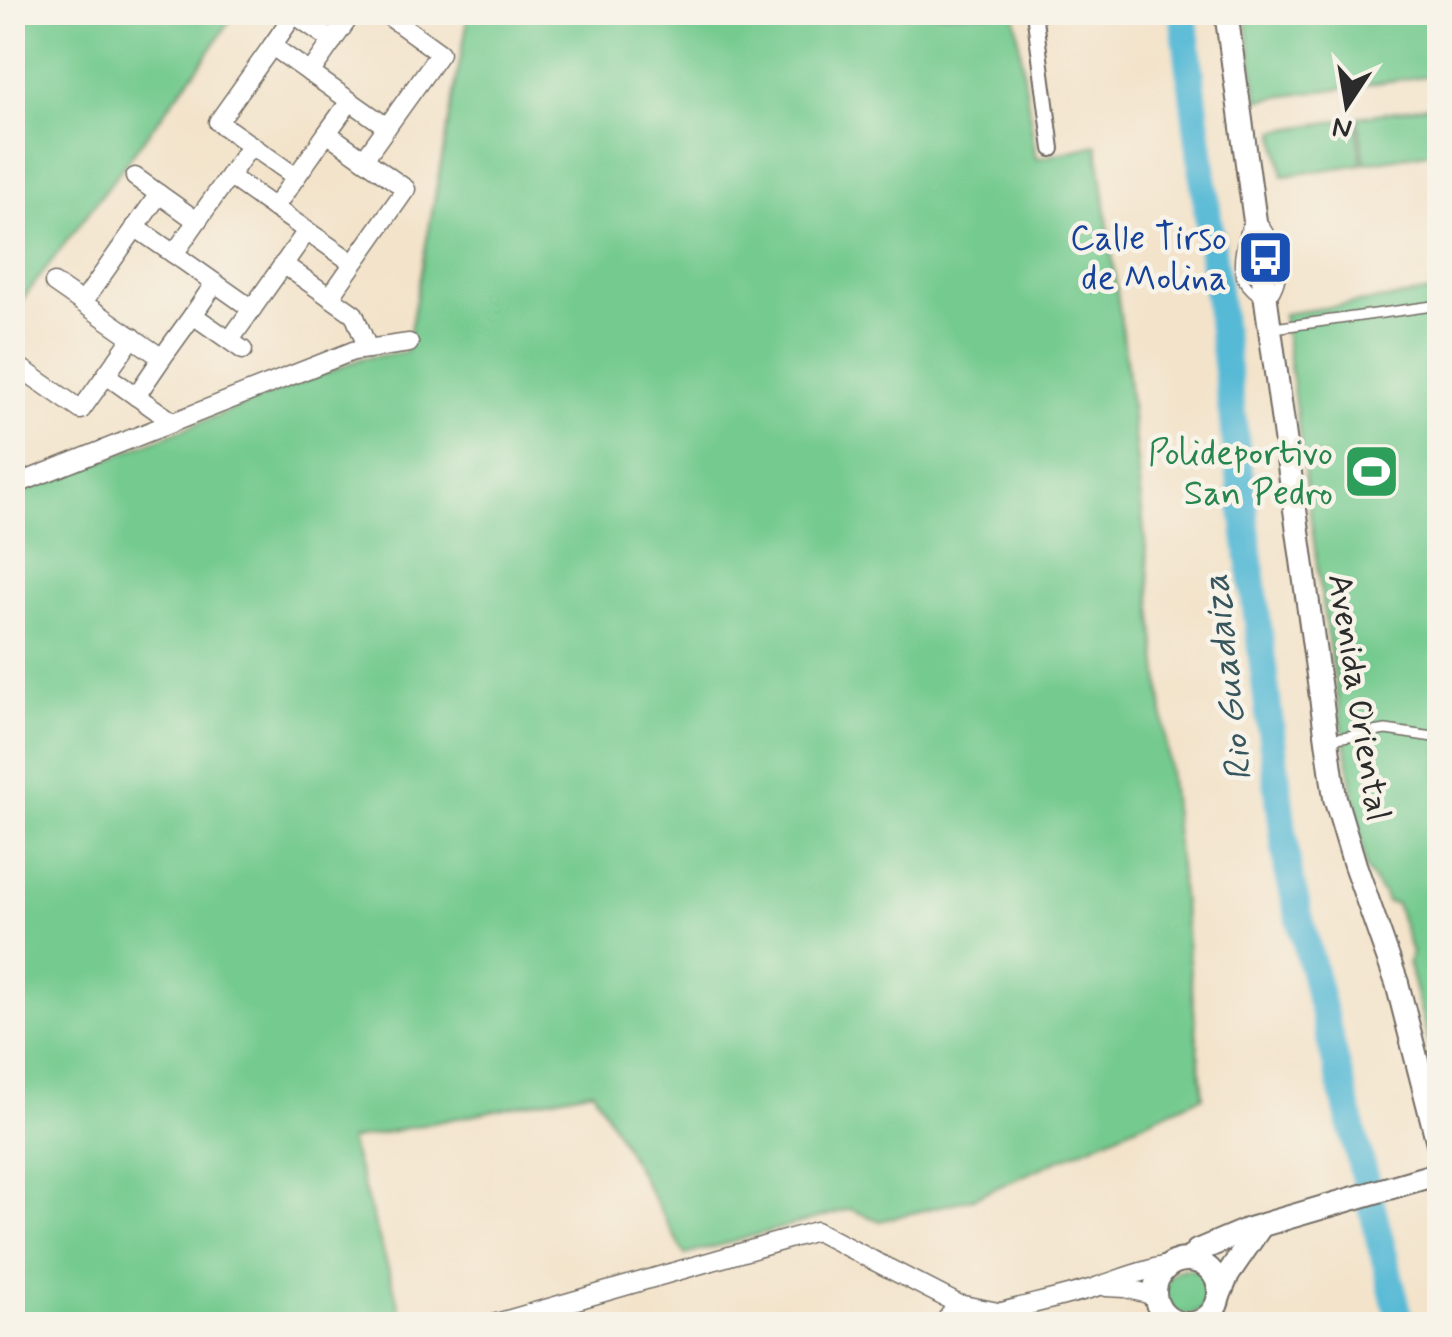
<svg xmlns="http://www.w3.org/2000/svg" width="1452" height="1337" font-family="Mynerve,sans-serif">
  <style>
    .green { fill: #74ca8f; stroke: #507a5d; stroke-width: 2.5 }
    .lines { fill: none; stroke-linecap: round; stroke-linejoin: round }
    .river { stroke: #57bad6; stroke-width: 28 }
    .service-casing { stroke: #716b63; stroke-width: 12 }
    .pedestrian-casing { stroke: #716b63; stroke-width: 18 }
    .minor-casing { stroke: #716b63; stroke-width: 21 }
    .tertiary-casing { stroke: #716b63; stroke-width: 26 }
    .service { stroke: #fff; stroke-width: 9 }
    .pedestrian { stroke: #fff; stroke-width: 14 }
    .minor { stroke: #fff; stroke-width: 18 }
    .tertiary { stroke: #fff; stroke-width: 22 }
    .labels { text-anchor: middle; stroke-width: 9; stroke-linejoin: round; paint-order: stroke }
    .transit-label { font-size: 35px; fill: #164399; stroke: #f7f3e8; text-anchor: end }
    .leisure-label { font-size: 35px; fill: #27864d; stroke: #f7f3e8; text-anchor: end }
    .street-label { font-size: 35px; fill: #2b2b2b; stroke: #f7f3e8 }
    .water-label { font-size: 38px; font-style: italic; fill: #38565e; stroke: #f7f3e8 }
  </style>
  <rect width="100%" height="100%" fill="#f7f3e8"/>
  <filter id="ink" filterUnits="userSpaceOnUse"><feTurbulence type="fractalNoise" baseFrequency=".01" numOctaves="2"/><feDisplacementMap in="SourceGraphic" scale="20" xChannelSelector="R" yChannelSelector="G"/><feConvolveMatrix kernelMatrix="1 2 1 2 8 2 1 2 1" color-interpolation-filters="sRGB"/></filter>
  <filter id="wash" filterUnits="userSpaceOnUse"><feTurbulence type="fractalNoise" baseFrequency=".0048" numOctaves="4" result="noise"/><feDisplacementMap in="SourceGraphic" scale="40" xChannelSelector="R" yChannelSelector="G"/><feGaussianBlur stdDeviation="2.25" result="paint"/><feColorMatrix in="noise" values="0 0 0 0 0 0 0 0 0 0 0 0 0 0 0 0 0 1.4 0 .05"/><feComposite in="paint" operator="in"/></filter>
  <g filter="url(#wash)">
    <rect width="100%" height="100%" fill="#f3e3ca"/>
    <g class="green">
      <polygon points="13,12 235,13 205,58 13,312"/>
      <polygon points="469,13 1015,13 1036,159 1097,145 1126,359 1203,1096 973,1198 880,1221 850,1209 685,1255 593,1090 349,1140 405,1324 13,1324 13,496 363,358 406,352"/>
      <polygon points="1245,13 1439,13 1439,74 1258,100"/>
      <polygon points="1439,104 1439,151 1365,163 1358,117"/>
      <polygon points="1355,118 1362,164 1283,176 1275,131"/>
      <polygon points="1439,291 1439,1082 1408,962 1412,953 1396,904 1387,902 1383,892 1380,891 1366,869 1324,616 1283,314"/>
      <circle cx="1187" cy="1292" r="23"/>
    </g>
    <g class="lines">
      <polyline class="river" points="1183,12 1288,871 1401,1324"/>
    </g>
  </g>
  <g filter="url(#ink)">
    <g class="lines">
      <defs>
        <g id="service">
          <path d="M1253,208c20,31 43,62 14,95 -8,-6 -18,-13 -24,-23 -10,-20 4,-52 10,-72z"/>
          <polyline points="1274,328 1440,305"/>
          <polyline points="1330,739 1386,730 1440,738"/>
        </g>
        <polyline id="pedestrian" points="1034,12 1052,149"/>
        <g id="minor">
          <polyline points="333,41 294,14 272,46 387,127"/>
          <polyline points="272,46 218,122 296,177"/>
          <polyline points="310,73 353,12"/>
          <polyline points="251,145 229,176 353,263"/>
          <polyline points="364,159 440,53 383,12"/>
          <polyline points="135,177 197,221 174,254 135,227"/>
          <polyline points="274,208 327,133"/>
          <polyline points="197,221 229,176"/>
          <polyline points="174,254 252,309"/>
          <polyline points="283,264 354,314 368,349"/>
          <polyline points="54,283 162,358 136,396"/>
          <polyline points="215,283 193,315 243,350"/>
          <polyline points="330,297 406,189 327,133 350,101"/>
          <polyline points="83,302 159,194"/>
          <polyline points="230,340 307,231"/>
          <polyline points="162,358 193,315"/>
          <polyline points="12,362 81,410 133,337"/>
          <polyline points="106,375 173,422"/>
          <polyline points="12,486 353,351 409,343"/>
          <polyline points="1106,1287 1126,1288 1155,1296"/>
          <polyline points="493,1324 816,1231 958,1304 998,1312"/>
          <polyline points="943,1324 958,1304"/>
          <path d="M961,1324c44,-15 90,-23 135,-37 25,-8 48,-18 74,-22"/>
          <polyline points="1155,1324 1161,1312"/>
        </g>
        <g id="tertiary">
          <polyline points="1226,12 1335,798 1355,865 1397,983 1440,1151"/>
          <circle cx="1187" cy="1292" r="32"/>
          <polyline points="1189,1260 1197,1251 1249,1229 1440,1173"/>
          <polyline points="1219,1296 1228,1274 1261,1226"/>
        </g>
      </defs>
      <use href="#service" class="service-casing"/>
      <use href="#pedestrian" class="pedestrian-casing"/>
      <use href="#minor" class="minor-casing"/>
      <use href="#tertiary" class="tertiary-casing"/>
      <use href="#service" class="service"/>
      <use href="#pedestrian" class="pedestrian"/>
      <use href="#minor" class="minor"/>
      <use href="#tertiary" class="tertiary"/>
    </g>
  </g>
  <defs>
    <symbol id="bus-square" viewBox="-11 -11 22 22"><rect x="-9" y="-9" width="18" height="18" rx="4" fill="#1a4fb4" stroke="#f7f3e8"/><path d="M-5-6H5V4H4V6H2V4H-2V6H-4V4H-5ZM-3.5-4V0h7V-4ZM-3.5 1.2v1.5H-2V1.2ZM2 1.2v1.5H3.5V1.2Z" fill="#fff"/></symbol>
    <symbol id="stadium-square" viewBox="-11 -11 22 22"><rect x="-9" y="-9" width="18" height="18" rx="4" fill="#2e9e5b" stroke="#f7f3e8"/><path d="M0-5a6.5 5 0 1 0 0 10a6.5 5 0 1 0 0-10ZM-3.5-1.8h7v3.6h-7Z" fill="#fff"/></symbol>
  </defs>
  <g fill-rule="evenodd">
    <use href="#bus-square" x="1234" y="226" width="63" height="63"/>
    <use href="#stadium-square" x="1340" y="440" width="63" height="63"/>
  </g>
  <g class="labels">
    <g class="transit-label">
      <text x="1227" y="249">Calle Tirso<tspan x="1227" dy="40">de Molina</tspan></text>
    </g>
    <g class="leisure-label">
      <text x="1333" y="464">Polideportivo<tspan x="1333" dy="40">San Pedro</tspan></text>
    </g>
    <g class="street-label">
      <text transform="translate(1360 697) rotate(81)" y="12">Avenida Oriental</text>
    </g>
    <g class="water-label">
      <text transform="translate(1226 678) rotate(-97)" y="13">Rio Guadaiza</text>
    </g>
  </g>
  <rect width="1452" height="1337" fill="none" stroke="#f7f3e8" stroke-width="50"/>
  <g transform="translate(1347 105) rotate(192)" stroke="#f7f3e8" stroke-width="8" paint-order="stroke">
  <path d="M0-8L18 38L0 25L-18 38Z" fill="#2b2b2b"/>
  <text y="-15" font-size="28" font-weight="bold" text-anchor="middle" fill="#2b2b2b">N</text>
  </g>
</svg>
